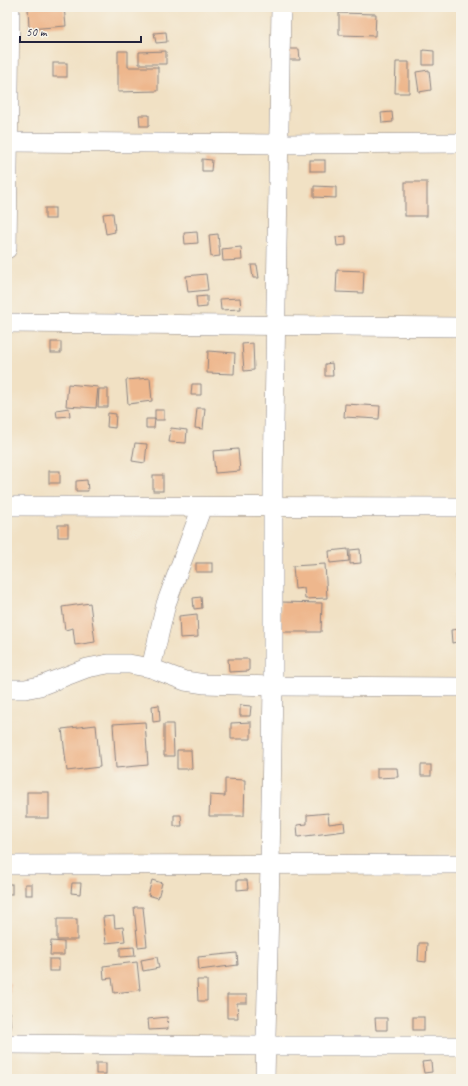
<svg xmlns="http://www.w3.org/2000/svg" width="468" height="1086" font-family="Caveat,sans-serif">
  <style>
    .building { fill: #eeb78d }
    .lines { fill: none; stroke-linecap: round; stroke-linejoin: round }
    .street-casing { stroke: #8a8280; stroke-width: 20 }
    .street { stroke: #fff; stroke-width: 19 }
  </style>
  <rect width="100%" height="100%" fill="#f7f3e8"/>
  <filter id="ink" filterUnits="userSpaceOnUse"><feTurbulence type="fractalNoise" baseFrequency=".025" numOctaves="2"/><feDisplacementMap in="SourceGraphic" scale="8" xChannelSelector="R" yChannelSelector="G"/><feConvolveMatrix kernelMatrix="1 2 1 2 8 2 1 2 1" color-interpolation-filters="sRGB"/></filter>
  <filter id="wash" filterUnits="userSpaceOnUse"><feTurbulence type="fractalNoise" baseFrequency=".012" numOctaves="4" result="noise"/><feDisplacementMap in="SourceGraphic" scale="16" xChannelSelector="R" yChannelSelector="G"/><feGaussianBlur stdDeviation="0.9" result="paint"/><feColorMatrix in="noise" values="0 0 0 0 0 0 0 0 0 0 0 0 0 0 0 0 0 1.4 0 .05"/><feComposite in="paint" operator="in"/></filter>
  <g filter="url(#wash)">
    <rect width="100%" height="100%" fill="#f1e1c4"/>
    <g id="blocks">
      <g class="building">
        <polygon points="28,7 64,7 66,26 29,29"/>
        <polygon points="339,13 376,14 375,36 339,35"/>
        <polygon points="166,32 167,42 156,43 154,33"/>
        <polygon points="289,49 299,49 300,60 289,60"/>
        <polygon points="423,50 434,51 434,65 423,65"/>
        <polygon points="118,51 128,51 128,67 158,67 158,91 118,92"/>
        <polygon points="166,51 166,64 139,64 139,52"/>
        <polygon points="396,62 409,62 409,93 395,93"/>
        <rect x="53" y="63" width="14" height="14"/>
        <polygon points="429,70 431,90 419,92 416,72"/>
        <polygon points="392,112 393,122 382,123 381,113"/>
        <polygon points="139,115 149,115 149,126 140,126"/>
        <polygon points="202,159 212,160 211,171 202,171"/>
        <rect x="310" y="160" width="15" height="11"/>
        <rect x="405" y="182" width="22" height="34"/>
        <polygon points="314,186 336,187 336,198 314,197"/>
        <rect x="45" y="208" width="10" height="11"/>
        <polygon points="113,213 115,232 106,234 103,214"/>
        <polygon points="197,232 198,243 185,244 184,233"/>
        <polygon points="218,234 220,256 211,257 209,235"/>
        <polygon points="346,236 346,245 337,246 336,237"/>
        <polygon points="241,247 242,260 223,261 222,249"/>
        <polygon points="251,265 257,265 259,278 253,278"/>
        <polygon points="337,270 364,271 363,293 336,292"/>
        <polygon points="206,274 208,290 188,292 186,276"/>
        <polygon points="207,296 207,307 197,308 196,297"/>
        <polygon points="240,298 241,309 221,310 220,299"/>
        <rect x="51" y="342" width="10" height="11"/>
        <polygon points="253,343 254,370 244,371 242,344"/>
        <polygon points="208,351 235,353 234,374 207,373"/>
        <polygon points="332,363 333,376 325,376 325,364"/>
        <polygon points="150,378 152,401 128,404 126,380"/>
        <polygon points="68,384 98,387 96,408 66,406"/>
        <polygon points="192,384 201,384 201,395 191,395"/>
        <polygon points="99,389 108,389 108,407 98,407"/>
        <polygon points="345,404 380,406 379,419 344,417"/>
        <polygon points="69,408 70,416 57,417 56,410"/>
        <polygon points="197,408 205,408 203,429 195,428"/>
        <rect x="155" y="410" width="9" height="10"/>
        <polygon points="108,413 116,414 115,428 107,427"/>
        <polygon points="146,419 155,419 154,428 146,428"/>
        <polygon points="171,428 187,430 186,443 169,442"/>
        <polygon points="135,443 147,444 145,463 132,461"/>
        <polygon points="238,449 240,471 215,473 213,451"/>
        <rect x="49" y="471" width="11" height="12"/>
        <rect x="153" y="475" width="10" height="16"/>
        <polygon points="87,480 88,491 76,491 76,481"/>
        <rect x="58" y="525" width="10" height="12"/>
        <polygon points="348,549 349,561 330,563 329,551"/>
        <polygon points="360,549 361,563 350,564 350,550"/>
        <rect x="196" y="563" width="16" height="9"/>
        <polygon points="325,564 327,598 305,599 304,588 295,589 293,566"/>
        <polygon points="456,574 461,574 461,585 457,586"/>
        <polygon points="201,597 202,608 194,609 193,598"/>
        <polygon points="281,602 322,603 321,632 280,632"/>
        <polygon points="90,603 95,642 75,645 73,628 65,630 62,607"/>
        <polygon points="197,614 198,637 180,638 179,616"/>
        <polygon points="460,629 461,641 452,643 451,630"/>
        <polygon points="228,659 249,659 249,671 229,672"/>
        <polygon points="159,705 160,721 153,722 152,706"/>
        <polygon points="240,705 251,706 250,716 240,716"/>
        <polygon points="145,722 148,765 116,768 113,724"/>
        <polygon points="251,722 251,739 231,739 231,723"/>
        <polygon points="164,724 173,724 174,756 164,756"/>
        <polygon points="96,725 100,767 67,771 62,729"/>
        <polygon points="177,750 191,750 192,769 177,769"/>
        <rect x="421" y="765" width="10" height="11"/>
        <polygon points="377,768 397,768 398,777 377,778"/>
        <polygon points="225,779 245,780 244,816 209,816 210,795 225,796"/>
        <rect x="27" y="792" width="22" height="26"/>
        <polygon points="328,813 329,824 344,822 345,831 298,837 297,825 307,824 307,815"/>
        <polygon points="174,815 181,815 182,826 174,826"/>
        <polygon points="152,880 162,883 158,898 148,895"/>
        <polygon points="237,880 247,880 248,889 237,890"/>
        <polygon points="72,883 81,883 80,894 71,893"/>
        <rect x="7" y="884" width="5" height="10"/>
        <rect x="25" y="884" width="7" height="11"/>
        <polygon points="134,907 143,907 147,946 138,947"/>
        <polygon points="114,916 115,928 123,927 125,941 106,943 103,917"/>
        <rect x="57" y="919" width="20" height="21"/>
        <polygon points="51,941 64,942 64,955 50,955"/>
        <polygon points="419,943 427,943 426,962 418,961"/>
        <polygon points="134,947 135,956 120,957 120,948"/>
        <polygon points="237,953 238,965 199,970 198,957"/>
        <polygon points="157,957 159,968 143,971 141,960"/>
        <rect x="49" y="959" width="10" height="12"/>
        <polygon points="137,962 140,990 114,993 112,978 104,979 103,966"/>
        <polygon points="197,980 207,980 207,1001 198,1001"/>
        <rect x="7" y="983" width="3" height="10"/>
        <polygon points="227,995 247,995 247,1003 237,1003 238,1018 227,1018"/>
        <polygon points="7,1008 9,1008 11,1029 7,1029"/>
        <polygon points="167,1017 168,1029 149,1030 148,1019"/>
        <rect x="413" y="1017" width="11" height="13"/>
        <polygon points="375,1018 387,1018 387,1030 376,1030"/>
        <polygon points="431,1061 432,1072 424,1073 422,1062"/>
        <rect x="96" y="1063" width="10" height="11"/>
        <polygon points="7,1065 8,1065 9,1079 7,1079"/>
      </g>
    </g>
  </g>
  <g filter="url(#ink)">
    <use href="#blocks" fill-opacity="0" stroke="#8a8280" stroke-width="1"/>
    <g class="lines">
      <defs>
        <g id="street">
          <polyline points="7,142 279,144 461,143"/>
          <polyline points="7,249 10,7"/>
          <polyline points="7,323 461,327"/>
          <polyline points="7,506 461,507"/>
          <polyline points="151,668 166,604 202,507"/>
          <polyline points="7,689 25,689 40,686 87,668 108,664 129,664 151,668 185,681 205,684 273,686 461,687"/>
          <polyline points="7,865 461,864"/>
          <polyline points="7,1044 266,1046 461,1046"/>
          <polyline points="265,1079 270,864 273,686 273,482 281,7"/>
        </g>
      </defs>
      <use href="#street" class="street-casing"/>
      <use href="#street" class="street"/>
    </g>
  </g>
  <rect width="468" height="1086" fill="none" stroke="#f7f3e8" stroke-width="24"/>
  <path d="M20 36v6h121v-6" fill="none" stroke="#22223b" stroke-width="2"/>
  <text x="26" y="36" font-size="12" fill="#22223b" stroke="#f7f3e8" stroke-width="3" paint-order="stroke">50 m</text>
</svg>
